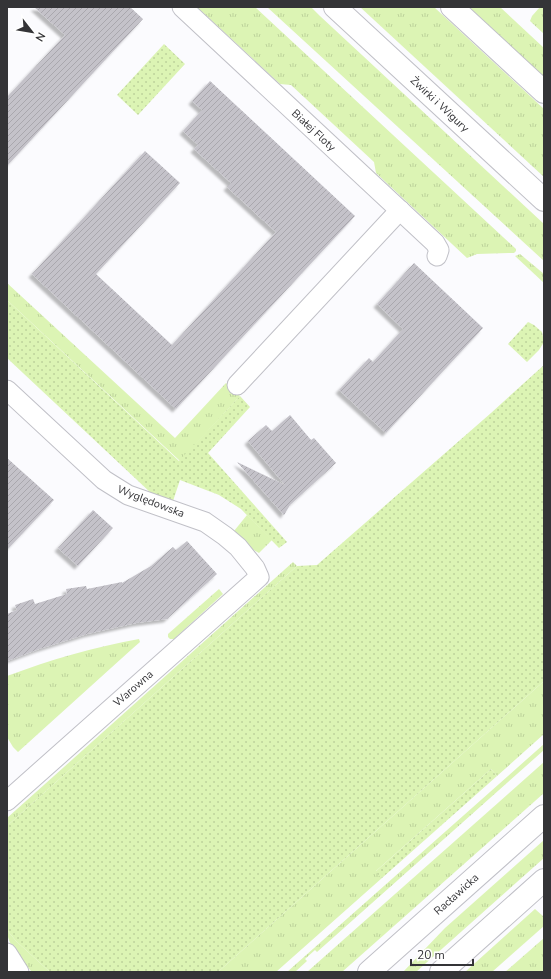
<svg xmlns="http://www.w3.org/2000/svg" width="551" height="979" font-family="'Nunito Sans',sans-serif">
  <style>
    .grass { fill: url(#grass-tufts) }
    .park { fill: url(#park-dots) }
    .building { fill: url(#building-hatch); filter: url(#shadow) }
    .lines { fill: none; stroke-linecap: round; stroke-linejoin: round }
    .street-casing { stroke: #c0c0c7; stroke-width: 21 }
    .secondary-casing { stroke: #c0c0c7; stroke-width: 24 }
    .street { stroke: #fff; stroke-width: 19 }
    .secondary { stroke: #fff; stroke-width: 22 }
    .labels { text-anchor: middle; stroke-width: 3.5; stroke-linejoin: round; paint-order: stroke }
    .street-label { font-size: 11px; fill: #343437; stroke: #fff }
  </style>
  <defs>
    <pattern id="grass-tufts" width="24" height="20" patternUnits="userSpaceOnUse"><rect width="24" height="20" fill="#dcf4b4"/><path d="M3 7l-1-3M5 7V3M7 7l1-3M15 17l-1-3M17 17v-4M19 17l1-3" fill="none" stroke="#bdd29b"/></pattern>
    <pattern id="park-dots" width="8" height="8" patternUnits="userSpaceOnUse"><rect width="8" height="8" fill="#dcf4b4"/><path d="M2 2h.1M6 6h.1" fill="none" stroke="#bdd29b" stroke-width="1.8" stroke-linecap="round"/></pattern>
    <pattern id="building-hatch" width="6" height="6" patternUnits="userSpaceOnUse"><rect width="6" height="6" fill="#c4c2c9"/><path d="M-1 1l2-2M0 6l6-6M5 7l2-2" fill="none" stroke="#a9a7ad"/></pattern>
    <filter id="shadow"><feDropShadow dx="-3.5" dy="3.5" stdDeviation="1" flood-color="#0004"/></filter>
  </defs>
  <rect width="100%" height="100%" fill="#fbfbfe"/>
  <g class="grass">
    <polygon points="197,7 255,7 516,249 516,251 514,253 509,253 477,254 467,258 376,173 374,162 291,85 280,84"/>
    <polygon points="267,7 311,7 320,16 544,224 544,261"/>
    <polygon points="360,7 434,7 544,109 544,177"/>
    <polygon points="469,7 500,7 544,48 544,77"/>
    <polygon points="540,7 544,7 544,34 530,21 532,16"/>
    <polygon points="520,254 544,274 544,283 515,256"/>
    <polygon points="7,283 175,438 226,383 240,396 180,461 7,300"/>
    <polygon points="247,515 272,540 259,553 252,549 234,531"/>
    <polygon points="293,562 297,566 7,826 7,818"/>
    <polygon points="219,589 223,594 174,639 170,639 168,637 168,634"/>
    <path d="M139,639l1,3 -8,7 -114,103 -5,-5 -6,-10v-61c43,-16 87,-29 132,-37z"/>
    <polygon points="544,681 544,734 497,776 491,769 376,871 382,878 276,972 218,972"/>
    <polygon points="544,744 544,750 317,952 315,950 305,959 307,961 295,972 287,972"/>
    <polygon points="544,762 544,793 342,972 307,972"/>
    <polygon points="544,840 544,858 416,972 403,972 445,928"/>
    <polygon points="535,909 544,917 544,926 492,972 465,972"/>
    <path d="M7,930l9,11 34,31h-18c-9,-11 -25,-26 -25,-42z"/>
    <polygon points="544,938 544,970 541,972 505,972"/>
  </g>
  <g class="park">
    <polygon points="164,44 185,64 138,115 117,95"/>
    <polygon points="7,300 179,461 240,396 250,407 208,453 287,542 279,548 241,509 219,495 180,480 173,501 152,494 7,358"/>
    <polygon points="528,322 534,325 542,332 544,342 539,350 527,362 508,344"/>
    <polygon points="544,365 544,681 218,972 50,972 16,941 7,930 7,826 297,566 317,565 491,413"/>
    <polygon points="491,769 497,776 382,878 375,872"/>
  </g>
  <g class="building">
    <polygon points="34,7 130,7 143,19 7,166 7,97 65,35"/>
    <polygon points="210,81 355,216 176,409 32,274 145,151 180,183 96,274 172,345 276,232 227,187 231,183 194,149 198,145 183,131 202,110 192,101"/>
    <polygon points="414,263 483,328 386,433 339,390 369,358 373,362 403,329 377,304"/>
    <polygon points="290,415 311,440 314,438 336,463 290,505 284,515 237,462 285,485 248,441 266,425 272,431"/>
    <polygon points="7,458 54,500 7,550"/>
    <polygon points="93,510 113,528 78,566 58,548"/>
    <polygon points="187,541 217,574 167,619 136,623 87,634 39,649 7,661 7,614 17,610 15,605 33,599 35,604 67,594 66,589 86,586 87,589 122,582 122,583 151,566 173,547 176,550"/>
  </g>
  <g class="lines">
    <defs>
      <g id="street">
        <polyline points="182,7 435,243 439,250 437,256"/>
        <polyline points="237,385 400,210"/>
        <polyline points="7,390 104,480 128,495 205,522 225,536 238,547 255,568 259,577 7,801"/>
        <polyline points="7,953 19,972"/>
      </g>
      <g id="secondary">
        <polyline points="335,7 544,200"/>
        <polyline points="452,7 544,92"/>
        <polyline points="369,972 544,816"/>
        <polyline points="441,972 544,880"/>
      </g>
    </defs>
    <use href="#street" class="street-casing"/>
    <use href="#secondary" class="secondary-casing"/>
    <use href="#street" class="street"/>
    <use href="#secondary" class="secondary"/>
  </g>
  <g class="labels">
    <g class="street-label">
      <text transform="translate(440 104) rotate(43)" y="4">Żwirki i Wigury</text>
      <text transform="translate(314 130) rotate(43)" y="4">Białej Floty</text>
      <text transform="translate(151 501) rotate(21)" y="4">Wyględowska</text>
      <text transform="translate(133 688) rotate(-41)" y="4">Warowna</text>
      <text transform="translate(456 894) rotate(-42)" y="4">Racławicka</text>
    </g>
  </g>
  <rect width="551" height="979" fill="none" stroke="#343437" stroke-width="16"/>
  <g transform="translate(32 32) rotate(121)" stroke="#ffffff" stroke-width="3" paint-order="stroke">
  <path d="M0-3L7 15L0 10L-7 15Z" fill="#343437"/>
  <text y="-6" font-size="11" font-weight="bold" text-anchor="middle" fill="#343437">N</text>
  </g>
  <path d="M411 959v6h62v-6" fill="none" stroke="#343437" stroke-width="2"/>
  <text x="417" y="959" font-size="12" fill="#343437" stroke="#ffffff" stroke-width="3" paint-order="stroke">20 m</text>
</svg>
